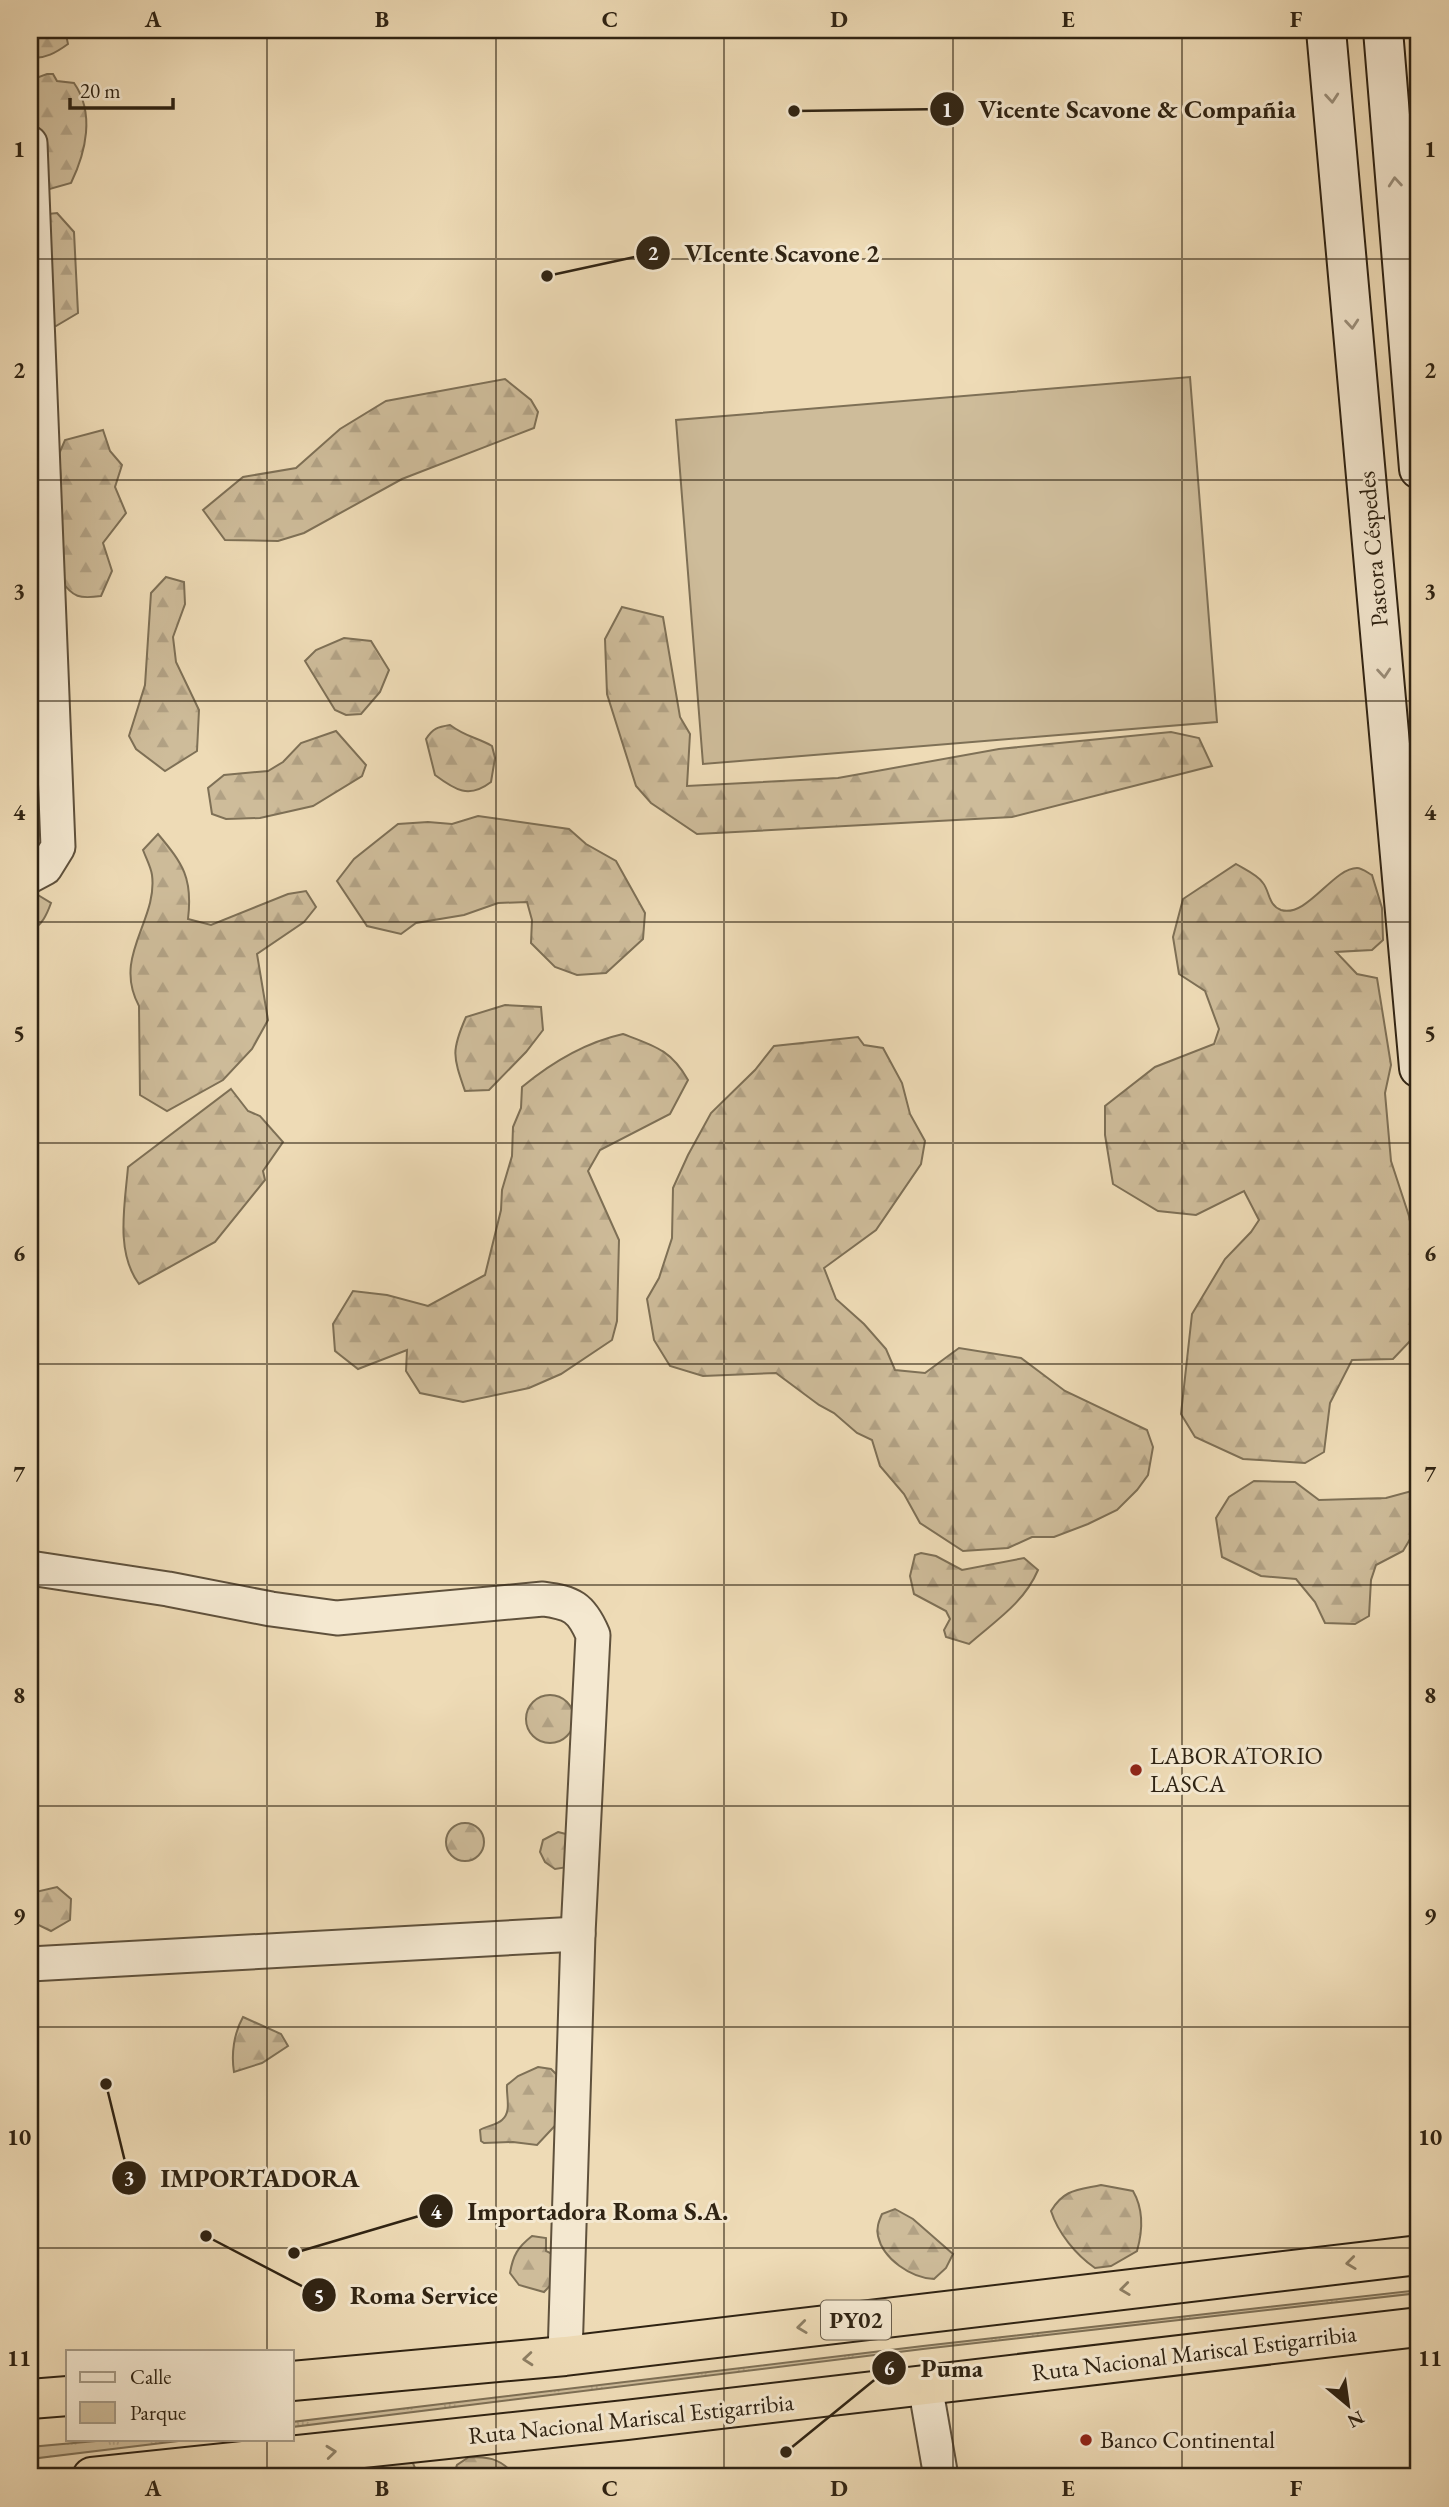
<svg xmlns="http://www.w3.org/2000/svg" width="1449" height="2507" font-family="'EB Garamond',serif">
  <style>
    .grass { fill: url(#grass-tufts); stroke: #7e7056; stroke-width: 2 }
    .forest { fill: url(#forest-firs); stroke: #7e7056; stroke-width: 2 }
    .green { fill: #cebc9a; stroke: #7e7056; stroke-width: 2 }
    .lines { fill: none; stroke-linecap: round; stroke-linejoin: round }
    .minor-casing { stroke: #5f513c; stroke-width: 37 }
    .secondary-casing { stroke: #2f2313; stroke-width: 42 }
    .trunk-casing { stroke: #2f2313; stroke-width: 42 }
    .minor { stroke: #f4e8d0; stroke-width: 33 }
    .secondary { stroke: #f4e8d0; stroke-width: 38 }
    .trunk { stroke: #eedbb6; stroke-width: 38 }
    .oneway { stroke: #9b8f7b }
    .oneway2 { stroke: #8e7f64 }
    .grid { fill: none; stroke: #2f2313; stroke-width: 2; stroke-opacity: 0.55 }
    .poi-dot { fill: #8f2418; stroke: #f4e8d0; stroke-width: 2.5 }
    .labels { text-anchor: middle; stroke-width: 6; stroke-linejoin: round; paint-order: stroke }
    .shield { fill: #f4e8d0; stroke: #6a5e4c; stroke-width: 2 }
    .shield-label { font-size: 23px; font-weight: bold; fill: #2f2313 }
    .street-label { font-size: 24px; fill: #2f2313; stroke: #f4e8d0 }
    .poi-label { font-size: 24px; fill: #2f2313; stroke: #f4e8d0; text-anchor: start }
    .leader { fill: none; stroke: #2f2313; stroke-width: 2.5 }
    .callout-dot { fill: #2f2313; stroke: #f4e8d0; stroke-width: 2.5 }
    .mark-label { font-size: 21px; text-anchor: middle; font-weight: bold; fill: #fff }
    .callout-label { font-size: 26px; text-anchor: middle; font-weight: bold; fill: #2f2313; stroke: #f4e8d0; stroke-width: 6; stroke-linejoin: round; paint-order: stroke }
    .neatline { fill: none; stroke: #2f2313; stroke-width: 2.5 }
    .grid-label { font-size: 23px; text-anchor: middle; font-weight: bold; fill: #2f2313 }
  </style>
  <defs>
    <pattern id="grass-tufts" width="24" height="20" patternUnits="userSpaceOnUse" patternTransform="scale(1.75)"><rect width="24" height="20" fill="#cebc9a"/><path d="M3 7l-1-3M5 7V3M7 7l1-3M15 17l-1-3M17 17v-4M19 17l1-3" fill="none" stroke="#b1a184"/></pattern>
    <pattern id="forest-firs" width="22" height="20" patternUnits="userSpaceOnUse" patternTransform="scale(1.75)"><rect width="22" height="20" fill="#cebc9a"/><path d="M5 1l3.5 6h-7zM16 11l3.5 6h-7z" fill="#b1a184"/></pattern>
  </defs>
  <rect width="100%" height="100%" fill="#eedbb6"/>
  <filter id="stains"><feTurbulence type="fractalNoise" baseFrequency=".00286" numOctaves="4"/><feColorMatrix values="0 0 0 0 .2 0 0 0 0 .09 0 0 0 0 .02 0 0 0 .5 -.17"/></filter>
  <radialGradient id="worn" r=".72"><stop offset=".6" stop-color="#630" stop-opacity="0"/><stop offset="1" stop-color="#630" stop-opacity=".3"/></radialGradient>
  <g class="grass">
    <polygon points="1419,2290 1419,2293 923,2349 292,2427 292,2422 923,2346"/>
    <polygon points="118,2439 195,2439 30,2459 30,2447"/>
  </g>
  <g class="forest">
    <path d="M30,30h35l3,14c-11,8 -24,16 -38,13z"/>
    <path d="M47,74h6l4,7 17,2c21,30 12,69 -3,100l-25,7h-16v-106l6,-6z"/>
    <polygon points="57,213 74,232 78,313 56,326 30,323 30,216"/>
    <polygon points="505,379 531,400 538,412 534,428 402,479 304,533 278,541 225,540 203,510 243,477 296,468 340,429 386,401"/>
    <path d="M103,430l7,21 12,14 -7,22 11,26 -23,30 9,28 -11,25c-21,3 -28,2 -41,-17l-7,-84 8,-12 -2,-29 6,-14z"/>
    <polygon points="166,577 184,582 185,604 173,637 176,662 199,710 197,751 165,771 136,749 129,736 145,685 151,593"/>
    <polygon points="622,607 663,617 680,717 690,734 687,786 838,778 999,749 1171,732 1199,738 1212,766 1012,817 697,834 651,803 636,786 607,694 605,639"/>
    <polygon points="344,638 371,641 389,670 380,692 361,714 346,715 335,710 305,661 316,650"/>
    <path d="M450,725c16,12 26,12 42,21l3,12 -4,24c-22,17 -36,8 -56,-7l-9,-36c7,-11 12,-12 24,-14z"/>
    <polygon points="336,731 366,765 362,776 313,806 260,818 226,819 212,814 208,788 224,775 268,771 283,762 301,743"/>
    <polygon points="478,816 569,829 586,844 616,861 645,913 643,939 606,973 577,975 555,967 531,943 532,920 527,902 498,903 464,915 416,923 401,934 367,926 337,881 354,859 398,824 428,822 452,824"/>
    <path d="M158,834c25,30 35,44 30,85l23,6 77,-31 18,-3 10,16 -12,15 -47,32 11,66 -16,29 -29,31 -56,31 -27,-16 -1,-89c-27,-50 19,-85 13,-131 -1,-8 -6,-17 -9,-25z"/>
    <path d="M1236,864c8,5 22,11 27,19 7,9 5,22 18,27 26,8 52,-42 76,-42 5,0 11,5 15,7l10,33 1,32 -11,10 -36,2 21,22 20,4 14,87 -6,28 6,68 18,55 10,55 -1,33 -7,36 -18,19 -41,1 -22,43 -6,49 -19,11 -62,-4 -48,-22 -14,-23 11,-100 33,-55 26,-27 8,-12 -15,-29 -48,24 -38,-4 -45,-27 -8,-49v-29l50,-39 59,-23 5,-15 -14,-38 -26,-17 -6,-37 10,-38z"/>
    <path d="M33,892l18,11c-4,11 -9,23 -21,28v-38z"/>
    <path d="M505,1005l36,2 2,23 -17,22 -37,38 -24,1c-12,-35 -14,-40 1,-74z"/>
    <path d="M623,1034c32,12 48,16 65,46l-18,34 -70,36 -12,21 31,69 -2,81 -5,19 -51,34 -32,14 -66,14 -43,-9 -14,-22 1,-21 -49,19 -23,-18 -2,-27 20,-33 34,4 41,11 57,-31 16,-65 1,-20 10,-34 1,-29 8,-19 1,-21c29,-24 65,-45 101,-53z"/>
    <polygon points="858,1037 864,1045 883,1048 902,1083 910,1114 925,1141 921,1164 876,1230 824,1268 836,1299 864,1324 886,1349 895,1370 925,1373 959,1348 1021,1358 1065,1391 1147,1430 1153,1447 1148,1475 1137,1490 1117,1510 1088,1524 1054,1537 1032,1537 1008,1548 963,1551 920,1523 904,1494 880,1466 872,1440 857,1433 834,1413 819,1405 776,1373 703,1376 670,1366 654,1340 647,1299 659,1278 672,1238 673,1188 688,1155 711,1113 755,1070 774,1046"/>
    <path d="M231,1089l17,22 12,5 23,26 -20,29 2,9 -50,62 -76,42c-24,-32 -14,-80 -11,-117z"/>
    <polygon points="1254,1481 1295,1482 1319,1500 1386,1498 1419,1489 1419,1524 1403,1551 1376,1565 1371,1580 1369,1616 1355,1624 1325,1623 1315,1602 1296,1579 1261,1576 1222,1557 1216,1518 1229,1497"/>
    <path d="M921,1553l15,3 26,14 62,-12 14,12c-14,33 -43,51 -69,74l-23,-7 -2,-7 6,-11 -4,-8 -32,-17 -4,-18 5,-21z"/>
    <circle cx="550" cy="1719" r="24"/>
    <circle cx="465" cy="1842" r="19"/>
    <polygon points="558,1832 570,1835 568,1867 555,1869 545,1862 540,1852 543,1840"/>
    <polygon points="57,1887 71,1899 70,1920 51,1931 30,1921 31,1893"/>
    <path d="M243,2017l38,17 7,12 -26,17 -28,9c-3,-18 0,-39 9,-55z"/>
    <path d="M538,2067l13,2 12,12 1,35 -27,29 -24,-3 -29,1 -3,-2 -1,-11c6,-4 17,-5 22,-10 10,-8 4,-24 5,-35l11,-9z"/>
    <path d="M1101,2185l32,6c11,19 10,39 4,60l-26,15 -16,2c-19,-13 -37,-35 -44,-57 13,-22 27,-21 50,-26z"/>
    <path d="M895,2209l18,10 40,35 -7,14 -12,11c-23,-1 -51,-20 -56,-43 -2,-8 1,-15 4,-22z"/>
    <path d="M532,2236l14,2v13l10,5 4,19 -16,17 -25,-7 -9,-12c3,-18 8,-26 22,-37z"/>
    <path d="M469,2457c19,0 29,1 42,14v6h-58l4,-12z"/>
    <path d="M382,2461h30l7,16h-68c13,-2 23,-4 31,-16z"/>
  </g>
  <polygon class="green" points="1190,377 1217,722 703,764 676,420"/>
  <g class="lines">
    <defs>
      <g id="minor">
        <polyline points="30,143 58,847 45,868 30,876"/>
        <path d="M30,1568l138,21 103,20 66,9 206,-19c29,4 38,8 50,36l-15,299 -13,422"/>
        <polyline points="30,1964 578,1934"/>
        <polyline points="925,2385 941,2477"/>
      </g>
      <g id="secondary">
        <polyline points="1326,30 1419,1068"/>
        <polyline points="1383,30 1419,469"/>
      </g>
      <g id="trunk">
        <polyline points="292,2381 565,2356 1419,2255"/>
        <polyline points="30,2399 68,2396"/>
        <polyline points="92,2477 626,2420 1419,2327"/>
      </g>
    </defs>
    <use href="#minor" class="minor-casing"/>
    <use href="#secondary" class="secondary-casing"/>
    <use href="#trunk" class="trunk-casing"/>
    <use href="#minor" class="minor"/>
    <use href="#secondary" class="secondary"/>
    <use href="#trunk" class="trunk"/>
  </g>
  <defs><path id="oneway-chevron" d="M-2-3.5L2.5 0L-2 3.5" fill="none" stroke-width="1.6" stroke-linecap="round" stroke-linejoin="round" transform="scale(1.75)"/></defs>
  <g class="oneway">
    <use href="#oneway-chevron" transform="translate(1332 98) rotate(85)"/>
    <use href="#oneway-chevron" transform="translate(1395 182) rotate(-95)"/>
    <use href="#oneway-chevron" transform="translate(1352 324) rotate(85)"/>
    <use href="#oneway-chevron" transform="translate(1384 673) rotate(85)"/>
  </g>
  <g class="oneway2">
    <use href="#oneway-chevron" transform="translate(1351 2263) rotate(173)"/>
    <use href="#oneway-chevron" transform="translate(1125 2289) rotate(173)"/>
    <use href="#oneway-chevron" transform="translate(802 2327) rotate(173)"/>
    <use href="#oneway-chevron" transform="translate(528 2359) rotate(175)"/>
    <use href="#oneway-chevron" transform="translate(331 2452) rotate(-6)"/>
  </g>
  <path class="grid" d="M267,30v2321M496,30v2447M724,30v2447M953,30v2447M1182,30v2447M30,259h1389M30,480h1389M30,701h1389M30,922h1389M30,1143h1389M30,1364h1389M30,1585h1389M30,1806h1389M30,2027h1389M30,2248h1389M267,2439v38"/>
  <g class="poi-dot">
    <circle cx="1136" cy="1770" r="7"/>
    <circle cx="1086" cy="2440" r="7"/>
  </g>
  <g class="labels">
    <rect class="shield" x="821" y="2300.5" width="70" height="39" rx="5"/>
    <g class="shield-label">
      <text x="856" y="2328">PY02</text>
    </g>
    <g class="street-label">
      <text transform="translate(1373 549) rotate(-95)" y="8">Pastora Céspedes</text>
      <text transform="translate(1194 2353) rotate(-7)" y="8">Ruta Nacional Mariscal Estigarribia</text>
      <text transform="translate(631 2419) rotate(-6)" y="8">Ruta Nacional Mariscal Estigarribia</text>
    </g>
    <g class="poi-label">
      <text x="1150" y="1764">LABORATORIO<tspan x="1150" dy="28">LASCA</tspan></text>
      <text x="1100" y="2448">Banco Continental</text>
    </g>
  </g>
  <path class="leader" d="M794 111L947 109M547 276L653 253M106 2084L129 2178M294 2253L436 2211M206 2236L319 2295M786 2452L889 2368"/>
  <g class="callout-dot">
    <circle cx="794" cy="111" r="7"/>
    <circle cx="547" cy="276" r="7"/>
    <circle cx="106" cy="2084" r="7"/>
    <circle cx="294" cy="2253" r="7"/>
    <circle cx="206" cy="2236" r="7"/>
    <circle cx="786" cy="2452" r="7"/>
    <circle cx="947" cy="109" r="18"/>
    <circle cx="653" cy="253" r="18"/>
    <circle cx="129" cy="2178" r="18"/>
    <circle cx="436" cy="2211" r="18"/>
    <circle cx="319" cy="2295" r="18"/>
    <circle cx="889" cy="2368" r="18"/>
  </g>
  <g class="mark-label">
    <text x="947" y="117">1</text>
    <text x="653" y="260">2</text>
    <text x="129" y="2185">3</text>
    <text x="436" y="2219">4</text>
    <text x="319" y="2303">5</text>
    <text x="889" y="2375">6</text>
  </g>
  <g class="callout-label">
    <text x="1137" y="118">Vicente Scavone &amp; Compañia</text>
    <text x="782" y="262">VIcente Scavone 2</text>
    <text x="260" y="2187">IMPORTADORA</text>
    <text x="598" y="2220">Importadora Roma S.A.</text>
    <text x="424" y="2304">Roma Service</text>
    <text x="952" y="2377">Puma</text>
  </g>
  <rect width="1449" height="2507" fill="none" stroke="#eedbb6" stroke-width="77"/>
  <rect x="66" y="2350" width="228" height="91" fill="#f4e8d0" stroke="#a59984" stroke-width="2"/>
  <rect x="80" y="2372" width="35" height="10" fill="#f4e8d0" stroke="#a59984" stroke-width="2"/>
  <text x="130" y="2384" font-size="21" fill="#2f2313">Calle</text>
  <rect x="80" y="2402" width="35" height="21" fill="#cebc9a" stroke="#a59984" stroke-width="2"/>
  <text x="130" y="2420" font-size="21" fill="#2f2313">Parque</text>
  <g transform="translate(1348 2405) rotate(151)" stroke="#f4e8d0" stroke-width="5" paint-order="stroke">
  <path d="M0-5L12 26L0 18L-12 26Z" fill="#2f2313"/>
  <text y="-10" font-size="19" font-weight="bold" text-anchor="middle" fill="#2f2313">N</text>
  </g>
  <path d="M70 98v10h103v-10" fill="none" stroke="#2f2313" stroke-width="3.5"/>
  <text x="80" y="98" font-size="21" fill="#2f2313" stroke="#f4e8d0" stroke-width="5" paint-order="stroke">20 m</text>
  <rect x="38" y="38" width="1372" height="2430" class="neatline"/>
  <g class="grid-label">
    <text x="153" y="27">A</text>
    <text x="382" y="27">B</text>
    <text x="610" y="27">C</text>
    <text x="839" y="27">D</text>
    <text x="1068" y="27">E</text>
    <text x="1296" y="27">F</text>
    <text x="19" y="157">1</text>
    <text x="1430" y="157">1</text>
    <text x="19" y="378">2</text>
    <text x="1430" y="378">2</text>
    <text x="19" y="599">3</text>
    <text x="1430" y="599">3</text>
    <text x="19" y="820">4</text>
    <text x="1430" y="820">4</text>
    <text x="19" y="1041">5</text>
    <text x="1430" y="1041">5</text>
    <text x="19" y="1261">6</text>
    <text x="1430" y="1261">6</text>
    <text x="19" y="1482">7</text>
    <text x="1430" y="1482">7</text>
    <text x="19" y="1703">8</text>
    <text x="1430" y="1703">8</text>
    <text x="19" y="1924">9</text>
    <text x="1430" y="1924">9</text>
    <text x="19" y="2145">10</text>
    <text x="1430" y="2145">10</text>
    <text x="19" y="2366">11</text>
    <text x="1430" y="2366">11</text>
    <text x="153" y="2496">A</text>
    <text x="382" y="2496">B</text>
    <text x="610" y="2496">C</text>
    <text x="839" y="2496">D</text>
    <text x="1068" y="2496">E</text>
    <text x="1296" y="2496">F</text>
  </g>
  <rect width="100%" height="100%" filter="url(#stains)"/>
  <rect width="100%" height="100%" fill="url(#worn)"/>
</svg>
